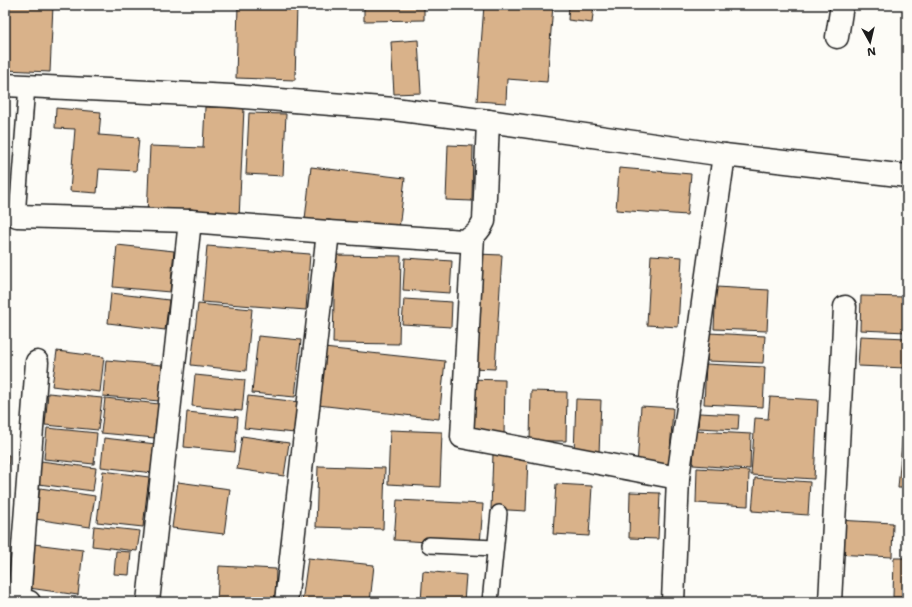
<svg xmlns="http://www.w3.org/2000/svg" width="912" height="607" font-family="'Shantell Sans',sans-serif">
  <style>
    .building { fill: #d9b28a; stroke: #1c1c1c }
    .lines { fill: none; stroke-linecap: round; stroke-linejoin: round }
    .lane-casing { stroke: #1c1c1c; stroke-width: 18 }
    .street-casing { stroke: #1c1c1c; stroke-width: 25 }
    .secondary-casing { stroke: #1c1c1c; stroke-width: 25 }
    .lane { stroke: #fdfcf7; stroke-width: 15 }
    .street { stroke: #fdfcf7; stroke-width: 22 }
    .secondary { stroke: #fdfcf7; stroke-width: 22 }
  </style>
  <rect width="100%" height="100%" fill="#fdfcf7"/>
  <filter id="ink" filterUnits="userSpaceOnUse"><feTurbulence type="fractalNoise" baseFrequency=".025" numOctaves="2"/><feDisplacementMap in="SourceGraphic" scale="8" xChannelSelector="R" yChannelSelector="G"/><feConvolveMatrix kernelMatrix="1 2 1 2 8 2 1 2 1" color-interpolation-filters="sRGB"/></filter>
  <g filter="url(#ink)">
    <g class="building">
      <polygon points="5,5 53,5 50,72 5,70"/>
      <polygon points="238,5 297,5 295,80 236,78"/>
      <polygon points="364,5 424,5 424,20 364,21"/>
      <polygon points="484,5 553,5 547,82 507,79 506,103 477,101"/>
      <polygon points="569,5 594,5 592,23 568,20"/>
      <polygon points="418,40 421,93 394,94 391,42"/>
      <polygon points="205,107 244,108 239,219 147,215 150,146 203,148"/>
      <polygon points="56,108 101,112 99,135 139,138 136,171 99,169 97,193 70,191 75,129 55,128"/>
      <polygon points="249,113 286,114 283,176 246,174"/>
      <polygon points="448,145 473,146 472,201 446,200"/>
      <polygon points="311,167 405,178 399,229 305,219"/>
      <polygon points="619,168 691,174 687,215 616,210"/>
      <polygon points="117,245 174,251 170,292 113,287"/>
      <polygon points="207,246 310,254 306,310 202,302"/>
      <polygon points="476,254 502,255 495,369 470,368"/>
      <polygon points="335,255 401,256 399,344 333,343"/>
      <polygon points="651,255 682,257 678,327 647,325"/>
      <polygon points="405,258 452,261 450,293 403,290"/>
      <polygon points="716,287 769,290 767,331 714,329"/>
      <polygon points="111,293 169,300 165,330 108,323"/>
      <polygon points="861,296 907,297 907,332 860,330"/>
      <polygon points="404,299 452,302 451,327 402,324"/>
      <polygon points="198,304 252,309 246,371 191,365"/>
      <polygon points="709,333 765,336 763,363 707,361"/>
      <polygon points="258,336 301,340 295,397 252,393"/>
      <polygon points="860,336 907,338 906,368 858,366"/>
      <polygon points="324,348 445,361 439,419 318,405"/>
      <polygon points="57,351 104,357 100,392 52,386"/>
      <polygon points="106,360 162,365 159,401 103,396"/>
      <polygon points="706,364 765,367 763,407 704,404"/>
      <polygon points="195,375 245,380 242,411 192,406"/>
      <polygon points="467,379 505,380 504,436 466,435"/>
      <polygon points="907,386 907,488 898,488"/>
      <polygon points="531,391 567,392 566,441 530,441"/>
      <polygon points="48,393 102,398 98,430 45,425"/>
      <polygon points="248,396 299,402 295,433 244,428"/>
      <polygon points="770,397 818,400 814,479 751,475 755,418 768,419"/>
      <polygon points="105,398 159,404 155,438 101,433"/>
      <polygon points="576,399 601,400 599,454 574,453"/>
      <polygon points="641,406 673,408 669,468 637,466"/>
      <polygon points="187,412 238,417 235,452 184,447"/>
      <polygon points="699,413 739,415 738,430 698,428"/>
      <polygon points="47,428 97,433 94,464 44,459"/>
      <polygon points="390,430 442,432 440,487 388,484"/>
      <polygon points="695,431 751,434 750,469 693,465"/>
      <polygon points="242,436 289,443 284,476 237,469"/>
      <polygon points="104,438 156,444 153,473 101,467"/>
      <polygon points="493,454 528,456 526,511 491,509"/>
      <polygon points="5,455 9,455 7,493 5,492"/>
      <polygon points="41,461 96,468 93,491 38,484"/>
      <polygon points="318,466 385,468 383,529 316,527"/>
      <polygon points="697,468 749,471 748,506 696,503"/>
      <polygon points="103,471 149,477 143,527 97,522"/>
      <polygon points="755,478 810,482 808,515 752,511"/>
      <polygon points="178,482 230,489 224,534 172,528"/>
      <polygon points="556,484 592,486 589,536 553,534"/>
      <polygon points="40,488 95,496 90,527 35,519"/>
      <polygon points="630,492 660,493 658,539 629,538"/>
      <polygon points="397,500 483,504 480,545 394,540"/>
      <polygon points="837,520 893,523 892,557 835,554"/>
      <polygon points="94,526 140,531 137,551 92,546"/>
      <polygon points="34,544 83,550 78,595 29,588"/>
      <polygon points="116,551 131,552 129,575 114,574"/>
      <polygon points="308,558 374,565 370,602 302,602"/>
      <polygon points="894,558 907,558 907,597 893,597"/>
      <polygon points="219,566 276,569 275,602 217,602"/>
      <polygon points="423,571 466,575 464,602 421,602"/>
    </g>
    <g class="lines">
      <defs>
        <g id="lane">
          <polyline points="17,216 27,86"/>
          <polyline points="429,545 495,548"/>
          <polyline points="490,602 499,513"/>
        </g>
        <g id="street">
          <polyline points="837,37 842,5"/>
          <polyline points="5,85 231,96 394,109 488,121 724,155 907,176"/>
          <polyline points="17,216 190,221"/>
          <polyline points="473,236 462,437 678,478"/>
          <polyline points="19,601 37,362"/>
          <path d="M148,602l42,-381 138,11 136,9c10,-6 15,-9 20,-20l4,-100"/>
          <polyline points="286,602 328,232"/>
          <polyline points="673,602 678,478 724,155"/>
          <polyline points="830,602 845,307"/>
        </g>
        <polyline id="secondary" points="5,601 29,602"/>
      </defs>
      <use href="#lane" class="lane-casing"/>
      <use href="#street" class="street-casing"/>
      <use href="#secondary" class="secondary-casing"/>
      <use href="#lane" class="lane"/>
      <use href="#street" class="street"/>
      <use href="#secondary" class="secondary"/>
    </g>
  </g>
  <rect width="912" height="607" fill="none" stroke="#fdfcf7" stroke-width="20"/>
  <rect x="10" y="10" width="892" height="587" fill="none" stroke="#1c1c1c" stroke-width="1.5" filter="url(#ink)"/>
  <g transform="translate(870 42) rotate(172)" stroke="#fdfcf7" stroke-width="3" paint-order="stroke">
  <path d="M0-3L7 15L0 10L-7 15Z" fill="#1c1c1c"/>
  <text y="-6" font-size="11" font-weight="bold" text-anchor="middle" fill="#1c1c1c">N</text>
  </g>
</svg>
